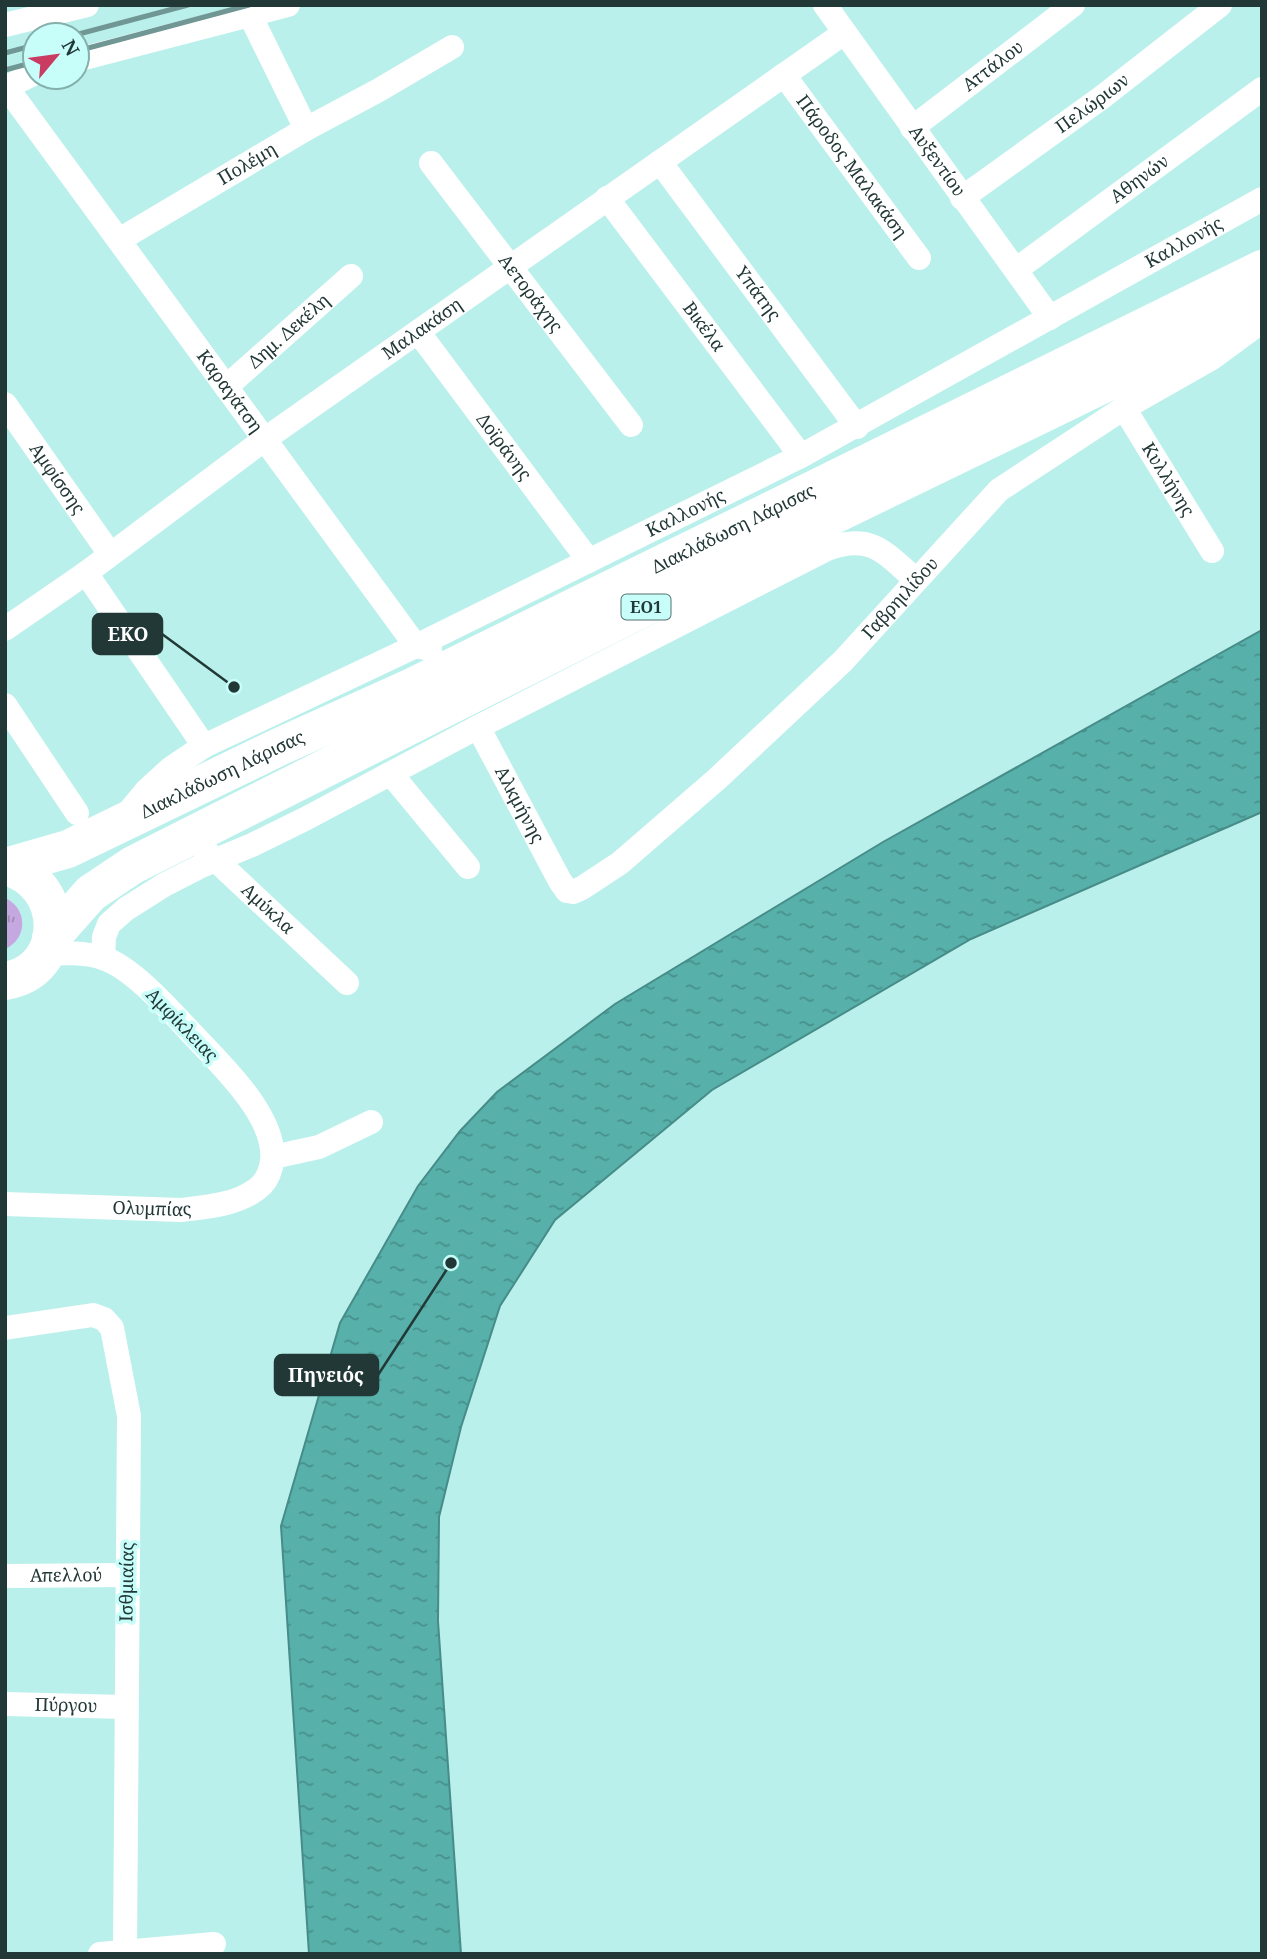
<svg xmlns="http://www.w3.org/2000/svg" width="1267" height="1959" font-family="'Noto Serif',serif">
  <style>
    .grass { fill: url(#grass-tufts) }
    .water { fill: url(#water-ripples); stroke: #478c88; stroke-width: 2 }
    .lines { fill: none; stroke-linecap: round; stroke-linejoin: round }
    .minor { stroke: #fff; stroke-width: 24 }
    .primary { stroke: #fff; stroke-width: 38 }
    .rail { stroke: #709794; stroke-width: 5 }
    .labels { text-anchor: middle; stroke-width: 7; stroke-linejoin: round; paint-order: stroke }
    .shield { fill: #c7fef9; stroke: #547371; stroke-width: 2 }
    .shield-label { font-size: 16px; font-weight: bold; fill: #223837 }
    .street-label { font-size: 18px; fill: #223837; stroke: #c7fef9 }
    .leader { fill: none; stroke: #223837; stroke-width: 2.5 }
    .callout-dot { fill: #223837; stroke: #c7fef9; stroke-width: 2.5 }
    .callout { fill: #223837; stroke: #223837; stroke-width: 2.5 }
    .callout-label { font-size: 19px; text-anchor: middle; font-weight: bold; fill: #fff }
  </style>
  <defs>
    <pattern id="grass-tufts" width="24" height="20" patternUnits="userSpaceOnUse" patternTransform="scale(1.75)"><rect width="24" height="20" fill="#c6a8e0"/><path d="M3 7l-1-3M5 7V3M7 7l1-3M15 17l-1-3M17 17v-4M19 17l1-3" fill="none" stroke="#a08ab6"/></pattern>
    <pattern id="water-ripples" width="26" height="14" patternUnits="userSpaceOnUse" patternTransform="scale(1.75)"><rect width="26" height="14" fill="#57b0aa"/><path d="M2 4q2-2 4 0t4 0M15 11q2-2 4 0t4 0" fill="none" stroke="#48908b"/></pattern>
  </defs>
  <rect width="100%" height="100%" fill="#baf0eb"/>
  <path class="grass" d="M5,898c23,10 23,41 0,51z"/>
  <polygon class="water" points="1262,630 1262,812 971,939 712,1090 555,1220 500,1306 461,1427 439,1517 438,1621 461,1954 309,1954 281,1526 340,1323 418,1186 460,1131 497,1092 615,1004 883,842"/>
  <g class="lines">
    <g class="minor">
      <path id="s1" d="M825,5l225,313"/>
      <polyline points="250,15 306,129"/>
      <polyline points="5,25 87,5"/>
      <polyline points="77,60 288,5"/>
      <path id="s2" d="M784,75l135,183"/>
      <path id="s3" d="M5,85l411,561 14,3"/>
      <polyline points="7,87 35,73"/>
      <path id="s4" d="M912,128l161,-123"/>
      <path id="s5" d="M660,162l197,265"/>
      <path id="s6" d="M431,163l200,262"/>
      <path id="s7" d="M607,198l194,258"/>
      <path id="s8" d="M962,198l139,-100 119,-93"/>
      <path id="s9" d="M119,240l187,-111 73,-39 73,-43"/>
      <path id="s10" d="M1017,269l245,-180"/>
      <path id="s11" d="M419,333l170,228"/>
      <path id="s12" d="M226,387l125,-111"/>
      <path id="s13" d="M5,404l105,150"/>
      <path id="s14" d="M1124,408l88,143"/>
      <polyline points="86,573 204,746"/>
      <path id="s15" d="M5,629l81,-56 179,-134 579,-406"/>
      <polyline points="5,705 77,813"/>
      <path id="s16" d="M478,727l82,154 7,10 6,1 9,-4 38,-25 97,-84 126,-118 156,-171 125,-82 88,-50 49,-36"/>
      <polyline points="391,774 468,867"/>
      <path id="s17" d="M128,813l19,-23 23,-21 34,-23 212,-100 385,-190 461,-257"/>
      <path id="s18" d="M205,850l142,133"/>
      <path d="M103,958l1,-21 5,-13 17,-15 38,-24 35,-18 53,-22 53,-26 173,-92 349,-178c44,-16 57,3 88,30"/>
      <polyline points="273,1157 319,1147 371,1122"/>
      <path id="s19" d="M5,1204l176,6c25,-3 55,-5 76,-21 7,-5 12,-14 14,-22 11,-45 -47,-99 -75,-129 -23,-24 -62,-70 -93,-80 -18,-6 -40,-5 -58,-4"/>
      <polyline points="5,1328 93,1315 104,1319 112,1328 129,1416 125,1951"/>
      <path id="s20" d="M5,1576l122,-1"/>
      <path id="s21" d="M5,1704l120,3"/>
      <polyline points="100,1954 214,1944"/>
    </g>
    <g class="primary">
      <path d="M5,866c63,16 64,105 0,115"/>
      <path id="s22" d="M9,866l59,-17 213,-103 131,-59 850,-418"/>
      <polyline points="51,938 91,893 133,865 663,598 1262,307"/>
    </g>
    <g class="rail">
      <polyline points="75,35 188,5"/>
      <polyline points="77,51 249,5"/>
      <polyline points="5,53 35,45"/>
      <polyline points="5,70 35,62"/>
    </g>
  </g>
  <g class="labels">
    <rect class="shield" x="621.5" y="594.5" width="49" height="25" rx="5"/>
    <g class="shield-label">
      <text x="646" y="613">ΕΟ1</text>
    </g>
    <g class="street-label">
      <text dy="6" stroke="none"><textPath href="#s4" startOffset="102">Αττάλου</textPath></text>
      <text dy="6" stroke="none"><textPath href="#s8" startOffset="161">Πελώριων</textPath></text>
      <text dy="6" stroke="none"><textPath href="#s1" startOffset="192">Αυξεντίου</textPath></text>
      <text dy="6" stroke="none"><textPath href="#s9" startOffset="149">Πολέμη</textPath></text>
      <text dy="6" stroke="none"><textPath href="#s2" startOffset="114">Πάροδος Μαλακάση</textPath></text>
      <text dy="6" stroke="none"><textPath href="#s10" startOffset="152">Αθηνών</textPath></text>
      <text dy="6" stroke="none"><textPath href="#s17" startOffset="1204">Καλλoνής</textPath></text>
      <text dy="6" stroke="none"><textPath href="#s6" startOffset="164">Αετοράχης</textPath></text>
      <text dy="6" stroke="none"><textPath href="#s5" startOffset="164">Υπάτης</textPath></text>
      <text dy="6" stroke="none"><textPath href="#s7" startOffset="161">Βικέλα</textPath></text>
      <text dy="6" stroke="none"><textPath href="#s15" startOffset="514">Μαλακάση</textPath></text>
      <text dy="6" stroke="none"><textPath href="#s12" startOffset="84">Δημ. Δεκέλη</textPath></text>
      <text dy="6" stroke="none"><textPath href="#s3" startOffset="380">Καραγάτση</textPath></text>
      <text dy="6" stroke="none"><textPath href="#s11" startOffset="142">Δοϊράνης</textPath></text>
      <text dy="6" stroke="none"><textPath href="#s13" startOffset="91">Αμφίσσης</textPath></text>
      <text dy="6" stroke="none"><textPath href="#s14" startOffset="84">Κυλλήνης</textPath></text>
      <text dy="6" stroke="none"><textPath href="#s17" startOffset="637">Καλλoνής</textPath></text>
      <text dy="6" stroke="none"><textPath href="#s22" startOffset="800">Διακλάδωση Λάρισας</textPath></text>
      <text dy="6" stroke="none"><textPath href="#s16" startOffset="634">Γαβρηιλίδου</textPath></text>
      <text dy="6" stroke="none"><textPath href="#s22" startOffset="233">Διακλάδωση Λάρισας</textPath></text>
      <text dy="6" stroke="none"><textPath href="#s16" startOffset="88">Αλκμήνης</textPath></text>
      <text dy="6" stroke="none"><textPath href="#s18" startOffset="86">Αμύκλα</textPath></text>
      <text transform="translate(182 1025) rotate(46)" y="6">Αμφίκλειας</text>
      <text dy="6" stroke="none"><textPath href="#s19" startOffset="147">Ολυμπίας</textPath></text>
      <text dy="6" stroke="none"><textPath href="#s20" startOffset="61">Απελλού</textPath></text>
      <text transform="translate(127 1582) rotate(-89)" y="6">Ισθμιαίας</text>
      <text dy="6" stroke="none"><textPath href="#s21" startOffset="61">Πύργου</textPath></text>
    </g>
  </g>
  <path class="leader" d="M234 687L162 634M451 1263L378 1375"/>
  <g class="callout-dot">
    <circle cx="234" cy="687" r="7"/>
    <circle cx="451" cy="1263" r="7"/>
  </g>
  <g class="callout">
    <rect x="93" y="614" width="69" height="40" rx="7"/>
    <rect x="275" y="1355" width="103" height="40" rx="7"/>
  </g>
  <g class="callout-label">
    <text x="128" y="641">EKO</text>
    <text x="326" y="1382">Πηνειός</text>
  </g>
  <rect width="1267" height="1959" fill="none" stroke="#223837" stroke-width="14"/>
  <g transform="translate(56 56) rotate(61)"><circle r="33" fill="#c7fef9" stroke="#85afab" stroke-width="2"/>
  <path d="M0-5L12 26L0 18L-12 26Z" fill="#ca3b61"/>
  <text y="-10" font-size="19" font-weight="bold" text-anchor="middle" fill="#223837">N</text>
  </g>
</svg>
